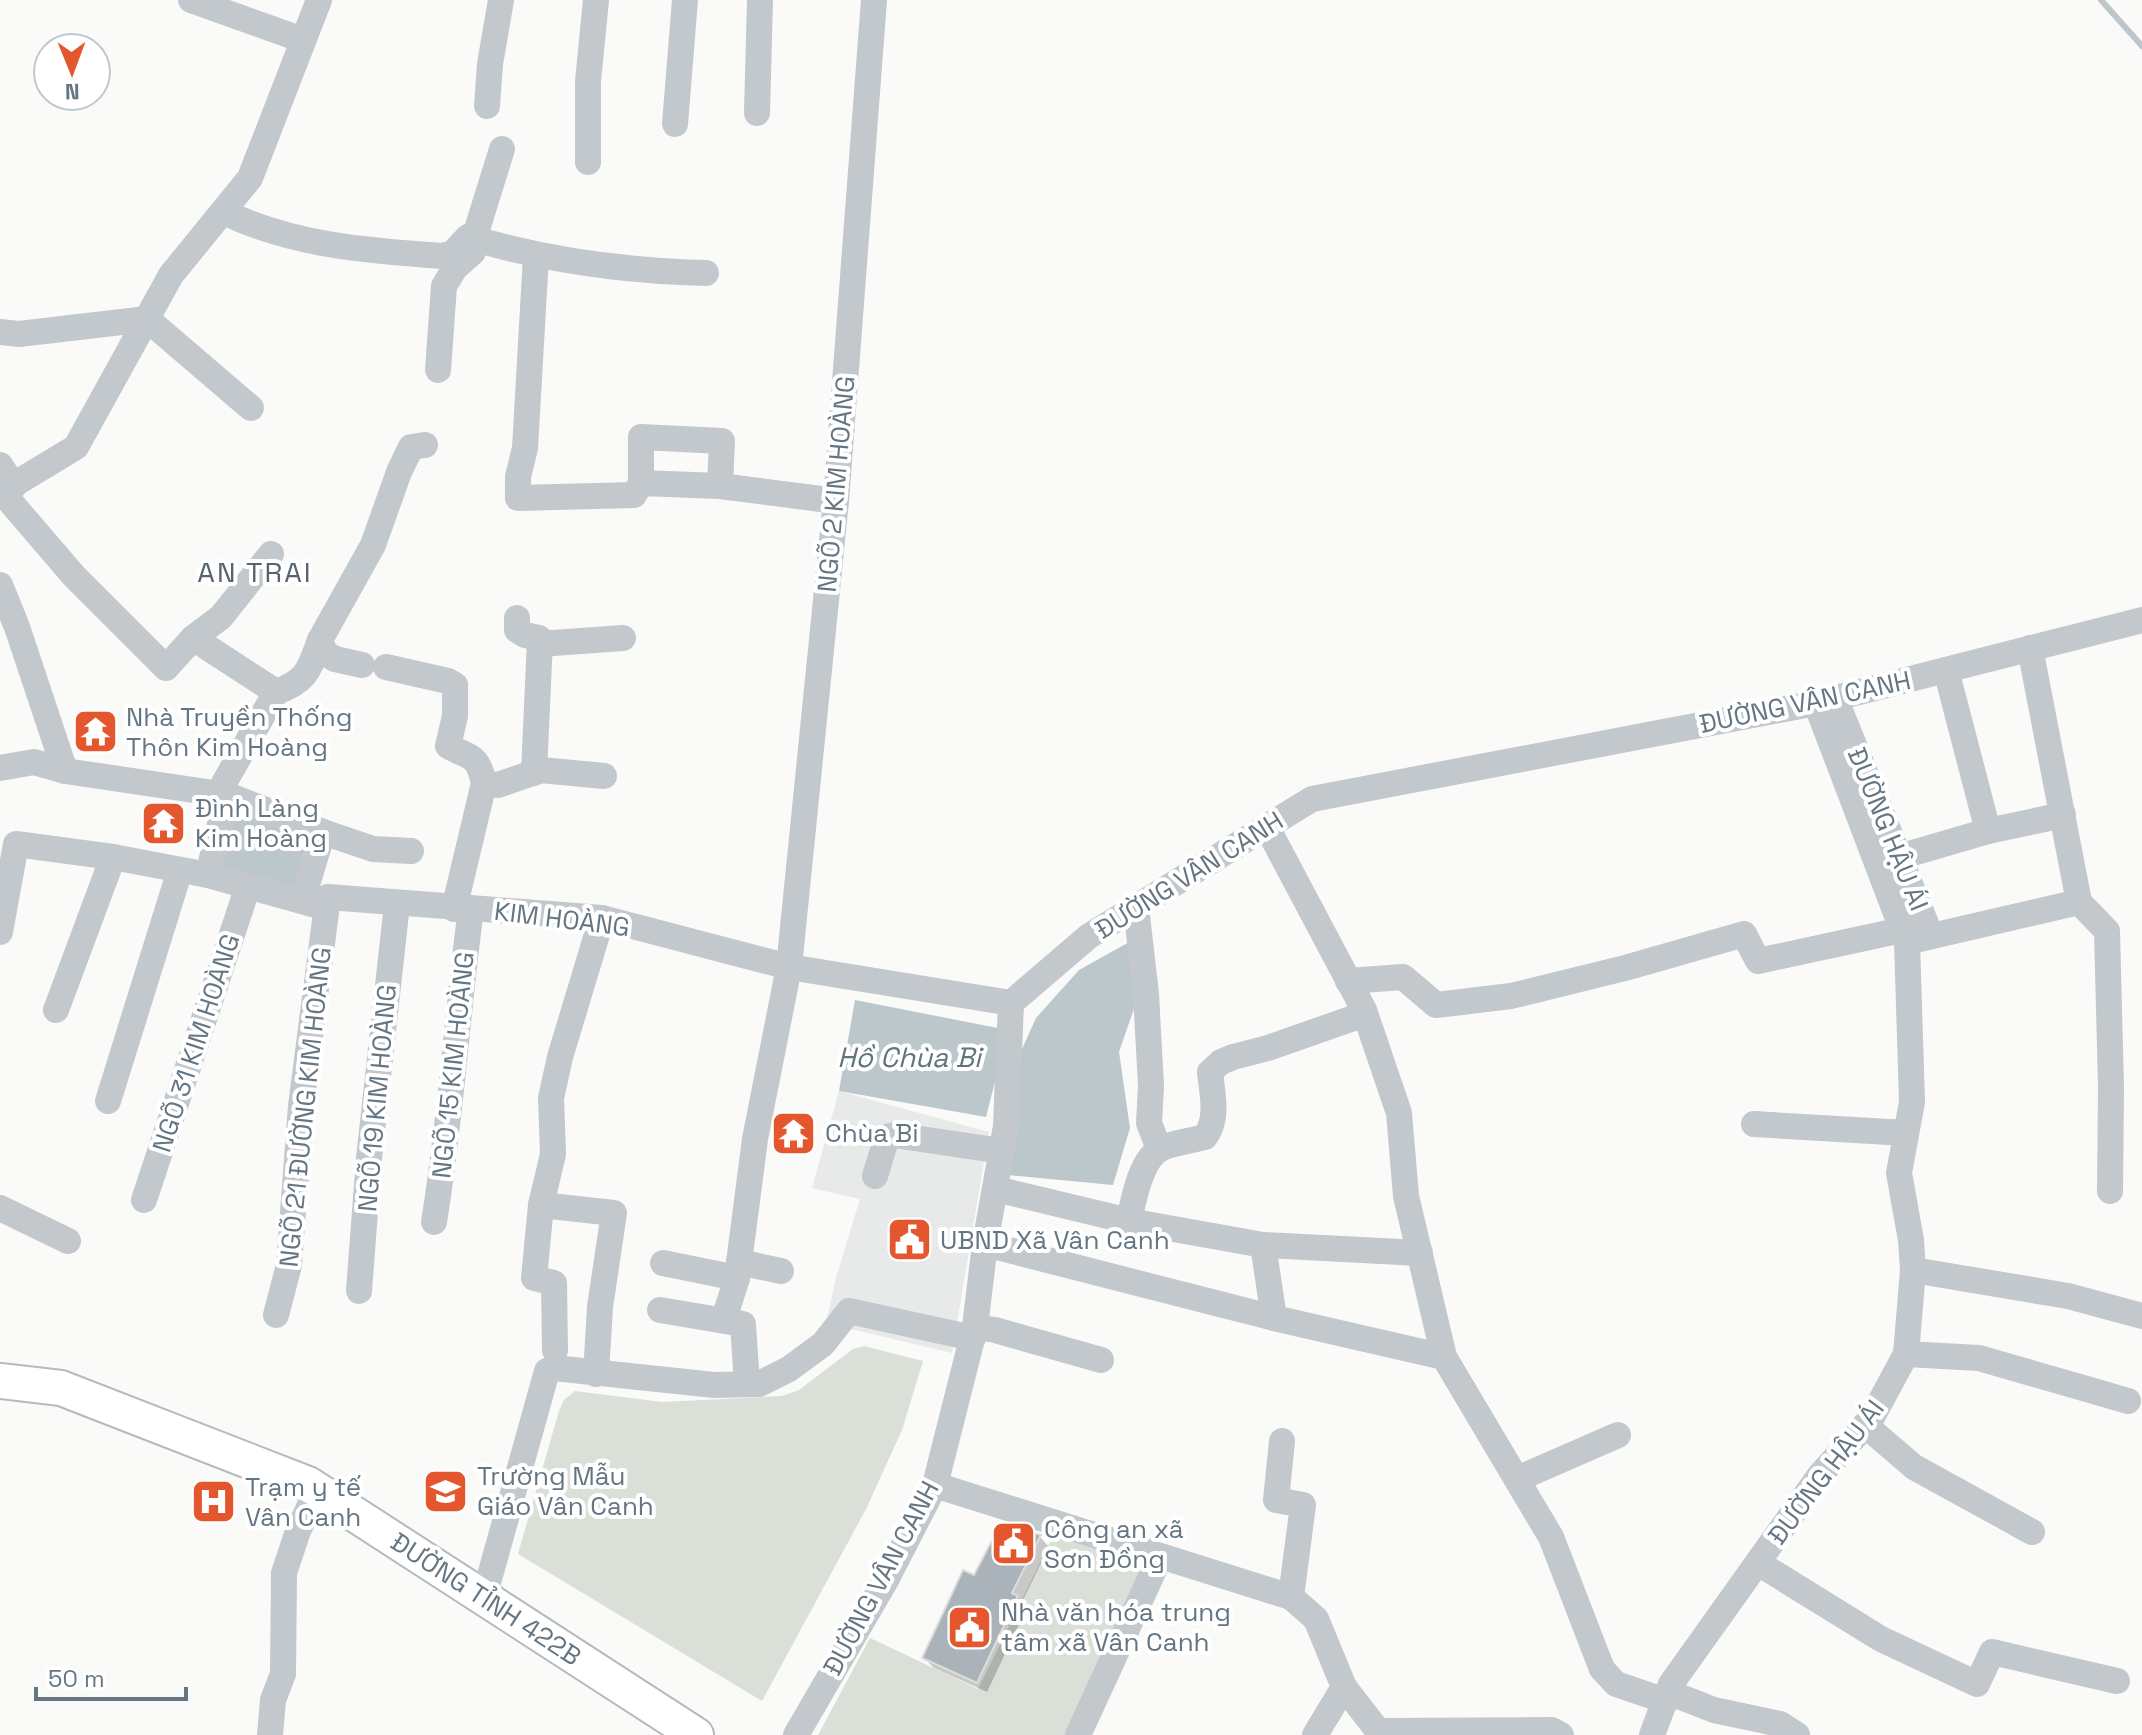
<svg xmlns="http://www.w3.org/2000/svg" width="2142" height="1735" font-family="'Space Grotesk',sans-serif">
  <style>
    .built { fill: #e8e9e9 }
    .green { fill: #dadfd7 }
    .water { fill: #bbc7cb }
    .shadow { fill: #0003 }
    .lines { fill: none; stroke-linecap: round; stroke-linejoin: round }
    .stream { stroke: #bbc7cb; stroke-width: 6 }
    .building { fill: #aab3b9; stroke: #dcdcda; stroke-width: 2 }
    .major-casing { stroke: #b5babe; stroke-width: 38 }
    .minor { stroke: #c3c8cc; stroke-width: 26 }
    .major { stroke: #fff; stroke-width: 34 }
    .labels { text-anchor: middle; stroke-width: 8; stroke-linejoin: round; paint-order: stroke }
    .street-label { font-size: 26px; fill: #657683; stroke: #fff }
    .poi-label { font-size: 26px; fill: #657683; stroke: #fff; text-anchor: start }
    .neighbourhood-label { font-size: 28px; letter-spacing: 2px; fill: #57646e; stroke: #fff }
    .water-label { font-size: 28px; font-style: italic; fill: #60757c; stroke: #fff }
  </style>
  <rect width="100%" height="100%" fill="#fafaf8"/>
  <polygon class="built" points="839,1091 989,1132 952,1353 826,1323 835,1281 860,1199 812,1188"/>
  <g class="green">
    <polygon points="864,1346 923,1361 902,1430 866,1509 762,1701 518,1554 559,1411 564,1400 575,1391 662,1402 782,1396 799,1390 853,1349"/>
    <polygon points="1057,1528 1150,1561 1069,1735 818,1735 870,1638 978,1689"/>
  </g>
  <g class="water">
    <polygon points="237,804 315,831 294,891 218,870"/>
    <polygon points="1131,941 1137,1000 1119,1052 1130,1128 1113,1185 1007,1175 1022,1049 1036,1018 1079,970"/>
    <polygon points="855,1000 1008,1030 986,1117 839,1091"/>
  </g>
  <polygon class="shadow" points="1040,1537 1049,1547 1022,1602 1027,1607 987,1692 934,1668 924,1658"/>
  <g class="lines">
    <polyline class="stream" points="2101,0 2142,46"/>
  </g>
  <polygon class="building" points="1001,1523 1041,1535 1012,1593 1018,1596 977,1683 922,1658 963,1570 974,1575"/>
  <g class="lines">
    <defs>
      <polyline id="major" points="0,1381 61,1388 308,1484 696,1735"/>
    </defs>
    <use href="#major" class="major-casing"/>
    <g class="minor">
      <polyline points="191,0 303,40"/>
      <polyline points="487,106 490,64 501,0"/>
      <polyline points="757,113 760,0"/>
      <polyline points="675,124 685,0"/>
      <polyline points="588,162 588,81 596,0"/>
      <path d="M224,212c67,33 145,39 219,44l10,-3 15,-16c77,23 158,34 238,36"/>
      <polyline points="536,256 525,448 518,477 518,498 634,495 641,483 720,486 836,501"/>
      <polyline points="0,332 19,334 147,319 251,408"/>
      <polyline points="438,370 444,286 455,268 473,252 474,239 502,149"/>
      <polyline points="0,465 14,486"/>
      <polyline points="641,483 641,437 722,441 720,486"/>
      <polyline points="2,492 74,576 166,668 193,638 221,617 271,554"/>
      <polyline points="0,493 76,447 171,275 250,178 319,0"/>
      <polyline points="0,585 17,627 65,771"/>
      <polyline points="517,618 517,630 525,635 539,638 540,640 534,773"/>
      <polyline points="193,638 276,692 224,783 227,795 323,832 302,901"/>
      <polyline points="539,644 623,638"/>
      <polyline points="2030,648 2079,902 2107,931 2111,1087 2110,1191"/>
      <polyline points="362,665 335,659 325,653 320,640 373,545 399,472 411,447 425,445"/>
      <path d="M386,667l62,14 7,4v31l-7,30c23,13 29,7 36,37l-30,126"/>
      <polyline points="1946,670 1988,831"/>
      <path d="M276,692c31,-11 33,-22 44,-52"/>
      <polyline points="1835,698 1931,936"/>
      <polyline points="0,768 34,762 65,771 227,795 208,875"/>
      <polyline points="484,783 498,785 541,770 604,776"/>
      <polyline points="1267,827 1364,1010 1399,1113 1406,1196 1444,1357 1551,1537 1602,1669 1616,1684 1666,1701"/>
      <polyline points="323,832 373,849 411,851"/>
      <polyline points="1899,857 1988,831 2063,815"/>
      <polyline points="1136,907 1146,994 1151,1086 1149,1123 1159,1149"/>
      <polyline points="0,932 16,844 113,857 208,875 312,904 328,897 602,918 789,967 1011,1003"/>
      <polyline points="1915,940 2079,902"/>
      <polyline points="1348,981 1403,977 1436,1005 1511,996 1625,968 1744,934 1758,961 1902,930"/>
      <polyline points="56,1010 113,857"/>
      <polyline points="108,1101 180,870"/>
      <polyline points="1754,1124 1906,1133"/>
      <polyline points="875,1176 887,1137 894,1135 1002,1151"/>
      <polyline points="996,1189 1129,1221 1263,1245 1420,1253"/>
      <polyline points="144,1200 248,886"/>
      <polyline points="541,1205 534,1278 554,1283 555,1350"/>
      <polyline points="0,1208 68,1241"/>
      <path d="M1129,1221c4,-20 12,-64 33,-73 13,-6 29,-7 43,-11 14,-18 7,-44 5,-65l11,-10 12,-5 35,-9 97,-34"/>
      <path d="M434,1222c17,-104 23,-209 37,-313"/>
      <polyline points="985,1244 1274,1318 1444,1357"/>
      <polyline points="1263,1245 1274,1318"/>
      <polyline points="739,1262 781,1271"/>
      <polyline points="663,1263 737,1278"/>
      <polyline points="1913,1270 2068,1296 2142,1316"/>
      <polyline points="359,1291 369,1158 397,904"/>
      <polyline points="660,1310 743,1324 747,1384"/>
      <polyline points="276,1315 289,1265 301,1106 328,897"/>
      <polyline points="724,1319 737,1278 755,1139 789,967 836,501 874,0"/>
      <polyline points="975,1327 995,1330 1101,1360"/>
      <polyline points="1906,1354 1979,1358 2128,1401"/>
      <polyline points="596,1374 600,1307 614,1213 541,1205 553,1154 551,1098 560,1057 602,918"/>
      <polyline points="1865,1425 1914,1467 2032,1532"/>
      <polyline points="1282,1441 1276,1500 1303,1505 1291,1597"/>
      <polyline points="1517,1479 1618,1435"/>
      <polyline points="935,1485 1291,1597 1316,1619 1344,1687 1315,1735"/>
      <polyline points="1758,1563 1881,1639 1977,1684 1992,1652 2117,1681"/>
      <polyline points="484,1597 547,1371 554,1368 714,1385 759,1384 789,1369 823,1344 849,1311 973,1338"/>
      <polyline points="1344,1687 1378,1731 1552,1730 1561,1735"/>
      <polyline points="1668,1692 1714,1710 1780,1724 1797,1735"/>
      <polyline points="270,1735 273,1700 283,1674 284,1573 298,1531 317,1490"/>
      <polyline points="796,1735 886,1580 935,1485 975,1327 985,1244 1006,1126 1011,1003 1089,936 1312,799 1816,703 2142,620"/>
      <polyline points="1078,1735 1160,1557"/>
      <polyline points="1652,1735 1671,1684 1820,1475 1871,1419 1906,1354 1913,1270 1911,1240 1899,1173 1912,1102 1907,942 1816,703"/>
    </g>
    <use href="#major" class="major"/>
  </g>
  <defs>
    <symbol id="temple-square" viewBox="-11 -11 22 22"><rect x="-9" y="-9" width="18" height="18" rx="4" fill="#e4572e" stroke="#fff"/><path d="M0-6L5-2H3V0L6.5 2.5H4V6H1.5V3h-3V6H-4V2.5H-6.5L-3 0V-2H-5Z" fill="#fff"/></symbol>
    <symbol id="civic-square" viewBox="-11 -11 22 22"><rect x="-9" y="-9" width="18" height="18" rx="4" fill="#e4572e" stroke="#fff"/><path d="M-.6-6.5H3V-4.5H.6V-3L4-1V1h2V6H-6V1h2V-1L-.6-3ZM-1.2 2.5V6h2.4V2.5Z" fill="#fff"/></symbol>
    <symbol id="school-square" viewBox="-11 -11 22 22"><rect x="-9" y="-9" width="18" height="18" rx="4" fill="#e4572e" stroke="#fff"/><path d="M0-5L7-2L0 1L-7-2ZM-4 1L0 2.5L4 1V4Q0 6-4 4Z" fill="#fff"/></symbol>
    <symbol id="hospital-square" viewBox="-11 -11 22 22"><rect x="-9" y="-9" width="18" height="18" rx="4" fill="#e4572e" stroke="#fff"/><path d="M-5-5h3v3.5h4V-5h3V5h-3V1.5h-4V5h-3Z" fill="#fff"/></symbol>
  </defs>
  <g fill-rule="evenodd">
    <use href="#temple-square" x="70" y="706" width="51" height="51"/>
    <use href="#temple-square" x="138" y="798" width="51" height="51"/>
    <use href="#temple-square" x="768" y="1108" width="51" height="51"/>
    <use href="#civic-square" x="884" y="1214" width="51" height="51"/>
    <use href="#school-square" x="420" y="1466" width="51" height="51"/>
    <use href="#hospital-square" x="188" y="1476" width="51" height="51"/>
    <use href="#civic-square" x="988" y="1518" width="51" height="51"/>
    <use href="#civic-square" x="944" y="1602" width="51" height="51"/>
  </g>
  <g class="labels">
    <g class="street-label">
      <text transform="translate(836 484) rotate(-85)" y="9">NGÕ 2 KIM HOÀNG</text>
      <text transform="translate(1805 702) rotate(-12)" y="9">ĐƯỜNG VÂN CANH</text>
      <text transform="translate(1888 829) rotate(68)" y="9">ĐƯỜNG HẬU ÁI</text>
      <text transform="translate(1189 875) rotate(-32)" y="9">ĐƯỜNG VÂN CANH</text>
      <text transform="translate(562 919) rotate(7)" y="9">KIM HOÀNG</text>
      <text transform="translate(196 1043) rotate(-72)" y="9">NGÕ 31 KIM HOÀNG</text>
      <text transform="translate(453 1065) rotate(-84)" y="9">NGÕ 15 KIM HOÀNG</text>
      <text transform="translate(377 1098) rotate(-85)" y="9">NGÕ 19 KIM HOÀNG</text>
      <text transform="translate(305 1107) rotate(-84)" y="9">NGÕ 21 ĐƯỜNG KIM HOÀNG</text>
      <text transform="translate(1826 1472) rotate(-53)" y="9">ĐƯỜNG HẬU ÁI</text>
      <text transform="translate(881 1578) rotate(-62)" y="9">ĐƯỜNG VÂN CANH</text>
      <text transform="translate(486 1599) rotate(33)" y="9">ĐƯỜNG TỈNH 422B</text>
    </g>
    <g class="poi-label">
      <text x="126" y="726">Nhà Truyền Thống<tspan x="126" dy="30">Thôn Kim Hoàng</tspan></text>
      <text x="195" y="817">Đình Làng<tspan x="195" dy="30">Kim Hoàng</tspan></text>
      <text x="825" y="1142">Chùa Bi</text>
      <text x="940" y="1249">UBND Xã Vân Canh</text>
      <text x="477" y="1485">Trường Mẫu<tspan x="477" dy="30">Giáo Vân Canh</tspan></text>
      <text x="245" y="1496">Trạm y tế<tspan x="245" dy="30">Vân Canh</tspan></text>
      <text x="1044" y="1538">Công an xã<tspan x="1044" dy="30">Sơn Đồng</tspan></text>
      <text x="1001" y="1621">Nhà văn hóa trung<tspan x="1001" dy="30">tâm xã Vân Canh</tspan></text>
    </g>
    <g class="neighbourhood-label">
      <text x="255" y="582">AN TRAI</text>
    </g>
    <g class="water-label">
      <text x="909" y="1067">Hồ Chùa Bi</text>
    </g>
  </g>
  <g transform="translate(72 72) rotate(179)"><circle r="38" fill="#ffffff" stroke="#c1c8cd" stroke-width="2"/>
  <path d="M0-6L14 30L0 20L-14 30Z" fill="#e4572e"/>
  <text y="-12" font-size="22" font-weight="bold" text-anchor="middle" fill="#657683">N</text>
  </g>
  <path d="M36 1687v12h150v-12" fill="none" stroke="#657683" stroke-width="4"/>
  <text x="48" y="1687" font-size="24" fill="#657683" stroke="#ffffff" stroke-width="6" paint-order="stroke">50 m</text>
</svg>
